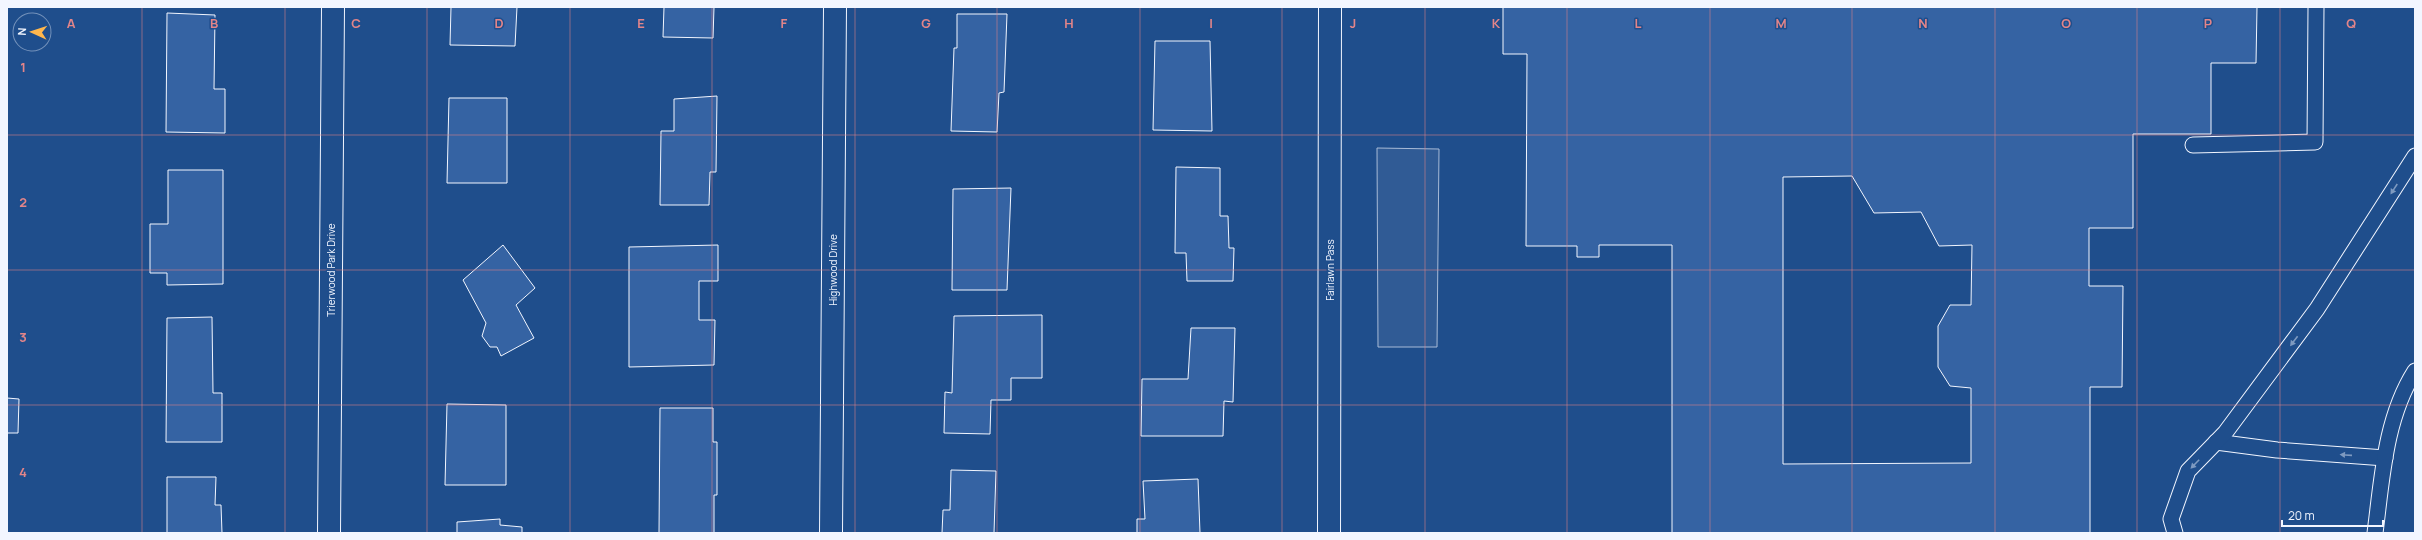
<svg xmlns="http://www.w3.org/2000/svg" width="2422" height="540" font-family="Manrope,sans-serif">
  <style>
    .parking { fill: #305b95; stroke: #a8bbd7 }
    .building { fill: #3563a3; stroke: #f2f6ff; fill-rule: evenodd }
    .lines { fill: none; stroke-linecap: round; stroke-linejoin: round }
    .lane-casing { stroke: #f2f6ff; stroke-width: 17 }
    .street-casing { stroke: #f2f6ff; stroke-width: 24 }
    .lane { stroke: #1f4e8c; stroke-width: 15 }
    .street { stroke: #1f4e8c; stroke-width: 22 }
    .oneway { fill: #7e9ac0 }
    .grid { fill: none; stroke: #e38589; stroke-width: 1; stroke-opacity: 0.55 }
    .labels { text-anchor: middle; stroke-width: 3; stroke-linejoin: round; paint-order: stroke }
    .street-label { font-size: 10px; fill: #f2f6ff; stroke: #1f4e8c }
    .grid-label { font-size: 13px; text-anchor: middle; font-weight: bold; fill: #e38589; stroke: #1f4e8c; stroke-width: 3; stroke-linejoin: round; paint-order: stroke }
  </style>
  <rect width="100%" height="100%" fill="#1f4e8c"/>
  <polygon class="parking" points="1377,148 1439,149 1437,347 1378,347"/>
  <g class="building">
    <polygon points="451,7 517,7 515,46 450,45"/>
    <polygon points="664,7 714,7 713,38 663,37"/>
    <path d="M1503,7h754l-1,56h-45v71h-78v94h-44v58h34l-1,101h-32v146h-418v-288h-73v12h-22v-11h-51l1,-192h-24zM1852,176l22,37 47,-1 18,34 33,-1 -1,60h-21l-12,21v41l12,19 21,2v75l-188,1v-287z"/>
    <polygon points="167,13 215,15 214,89 225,89 225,133 166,132"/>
    <polygon points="957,14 1007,14 1004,92 999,93 997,132 951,131 954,48 957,48"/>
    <polygon points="1155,41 1210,41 1212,131 1153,130"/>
    <polygon points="717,96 716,172 710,172 709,205 660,205 661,131 674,131 674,99"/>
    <polygon points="449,98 507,98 507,183 447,183"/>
    <polygon points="1176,167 1220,168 1220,216 1228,216 1229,248 1234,248 1233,281 1187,281 1186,253 1175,253"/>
    <polygon points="168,170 223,170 223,284 167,285 167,273 150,273 150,224 168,224"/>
    <polygon points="1011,188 1007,290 952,290 953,189"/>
    <polygon points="503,245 535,288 516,305 534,338 501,356 497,347 490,347 482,336 486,323 463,280"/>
    <polygon points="718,245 718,281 699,281 699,320 715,320 714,365 629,367 629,247"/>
    <polygon points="1042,315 1042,378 1011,378 1011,400 991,400 990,434 944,433 945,392 952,393 954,316"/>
    <polygon points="212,317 213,393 222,393 222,442 166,442 167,318"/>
    <polygon points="1191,328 1235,328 1233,402 1224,401 1223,436 1141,436 1142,379 1188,379"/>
    <polygon points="7,398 19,399 18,433 7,433"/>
    <polygon points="447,404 506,405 506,485 445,485"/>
    <polygon points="660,408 713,408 713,442 717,442 717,495 714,495 714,533 659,533"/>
    <polygon points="951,470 996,471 994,533 942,533 943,510 950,510"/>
    <polygon points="167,477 216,477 215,505 221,505 222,533 167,533"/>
    <polygon points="1198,479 1200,533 1137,533 1137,519 1145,519 1143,481"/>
    <polygon points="500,519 500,525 522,527 522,533 457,533 457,522"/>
  </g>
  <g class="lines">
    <defs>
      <g id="lane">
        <polyline points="2193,145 2315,142 2316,7"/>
        <polyline points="2216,442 2277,450 2385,458"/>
        <polyline points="2175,533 2171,519 2188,471 2225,433 2317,309 2415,156"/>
        <path d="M2375,533c7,-54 10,-115 40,-162"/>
      </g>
      <g id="street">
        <polyline points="329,533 333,7"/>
        <polyline points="831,533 835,7"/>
        <polyline points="1329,533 1330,7"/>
      </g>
    </defs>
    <use href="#lane" class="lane-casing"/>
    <use href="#street" class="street-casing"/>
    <use href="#lane" class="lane"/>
    <use href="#street" class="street"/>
  </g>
  <defs><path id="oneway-solid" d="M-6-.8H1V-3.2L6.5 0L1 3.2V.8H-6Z"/></defs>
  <g class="oneway">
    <use href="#oneway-solid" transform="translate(2394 189) rotate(123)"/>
    <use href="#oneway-solid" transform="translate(2294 341) rotate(127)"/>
    <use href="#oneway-solid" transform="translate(2346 455) rotate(-176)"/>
    <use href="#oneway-solid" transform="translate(2195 464) rotate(134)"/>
  </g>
  <path class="grid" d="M142,7v526M285,7v526M427,7v526M570,7v526M712,7v526M855,7v526M997,7v526M1140,7v526M1282,7v526M1425,7v526M1567,7v526M1710,7v526M1852,7v526M1995,7v526M2137,7v526M2280,7v526M7,135h2408M7,270h2408M7,405h2408"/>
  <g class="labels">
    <g class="street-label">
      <text transform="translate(331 270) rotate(-90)" y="4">Trierwood Park Drive</text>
      <text transform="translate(833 270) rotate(-90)" y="4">Highwood Drive</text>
      <text transform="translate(1330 270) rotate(-90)" y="4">Fairlawn Pass</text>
    </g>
  </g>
  <g class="grid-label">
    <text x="71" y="28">A</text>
    <text x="214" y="28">B</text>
    <text x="356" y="28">C</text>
    <text x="499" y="28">D</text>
    <text x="641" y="28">E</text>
    <text x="784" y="28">F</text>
    <text x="926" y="28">G</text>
    <text x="1069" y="28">H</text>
    <text x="1211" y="28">I</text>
    <text x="1353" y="28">J</text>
    <text x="1496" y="28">K</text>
    <text x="1638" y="28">L</text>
    <text x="1781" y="28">M</text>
    <text x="1923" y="28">N</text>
    <text x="2066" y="28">O</text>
    <text x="2208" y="28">P</text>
    <text x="2351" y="28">Q</text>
    <text x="23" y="72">1</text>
    <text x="23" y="207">2</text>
    <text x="23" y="342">3</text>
    <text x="23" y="477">4</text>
  </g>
  <rect width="2422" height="540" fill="none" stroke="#f2f6ff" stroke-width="16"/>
  <g transform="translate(32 32) rotate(273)"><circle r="19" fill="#1f4e8c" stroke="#7391ba"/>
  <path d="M0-3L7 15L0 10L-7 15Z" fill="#ffb74d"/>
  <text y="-6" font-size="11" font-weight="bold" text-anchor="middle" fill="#f2f6ff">N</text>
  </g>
  <path d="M2282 520v6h101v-6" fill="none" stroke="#f2f6ff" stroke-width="2"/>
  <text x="2288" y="520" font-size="12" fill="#f2f6ff" stroke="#1f4e8c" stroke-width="3" paint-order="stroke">20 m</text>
</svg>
